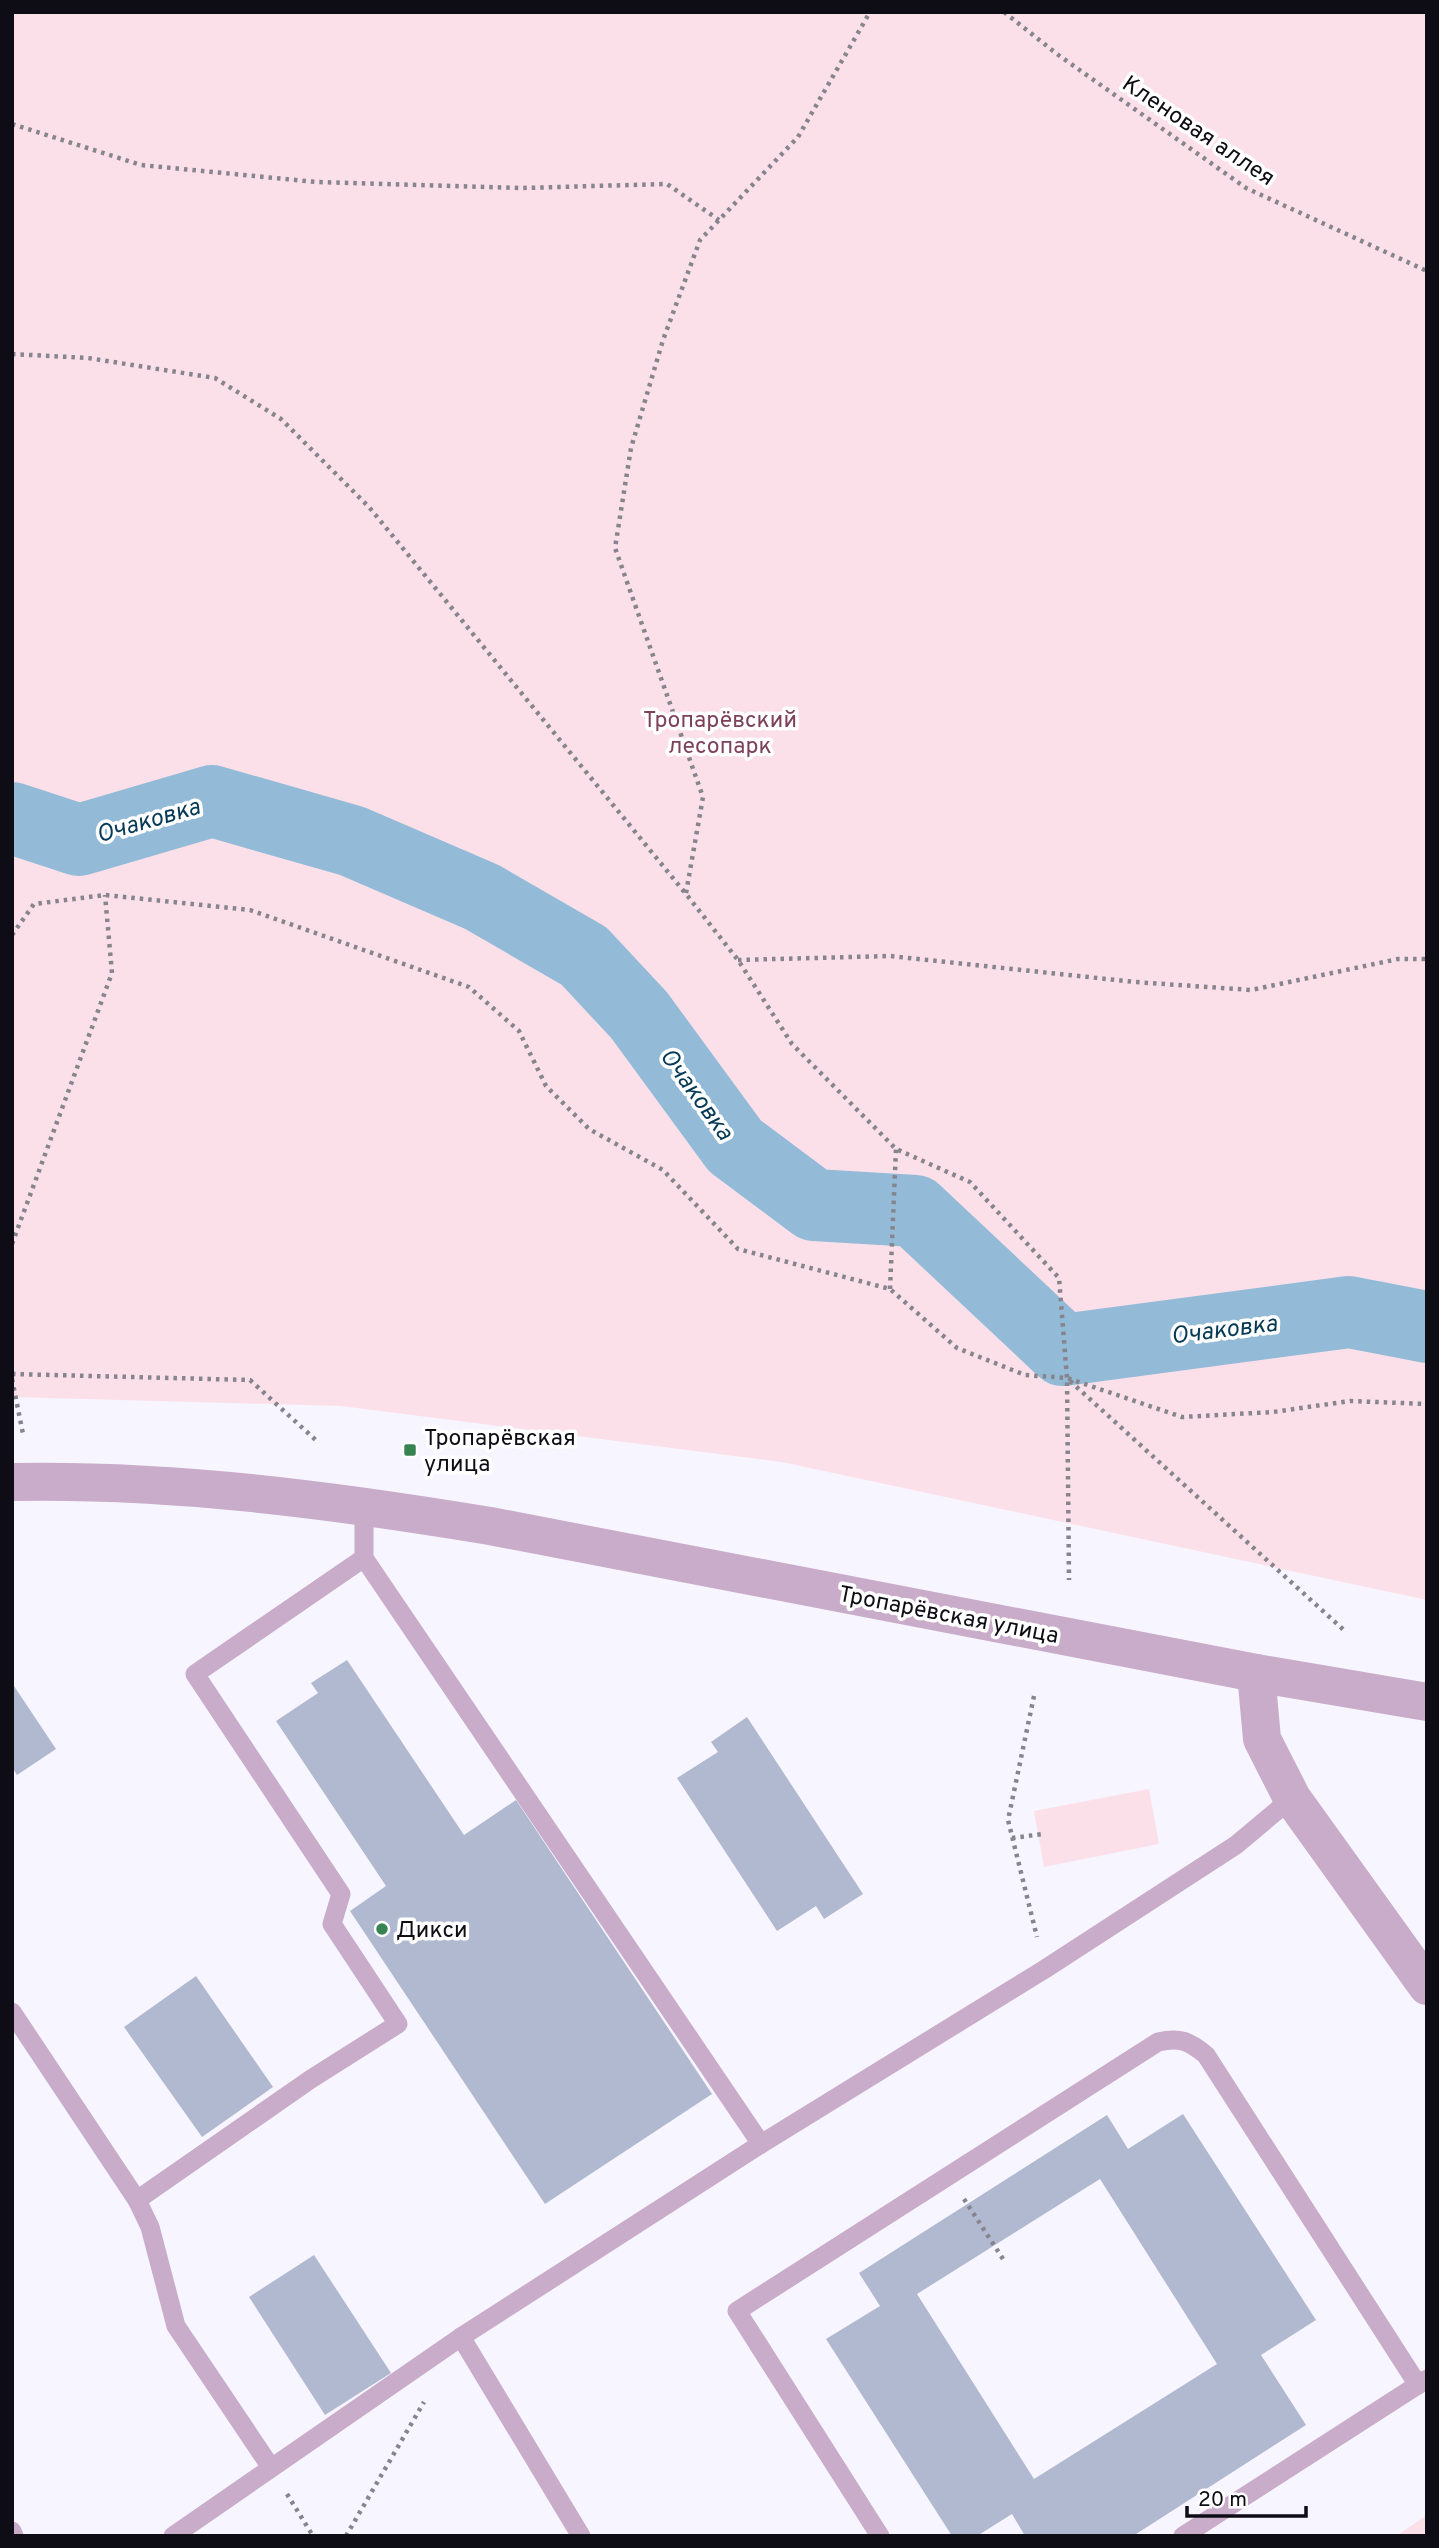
<svg xmlns="http://www.w3.org/2000/svg" width="1439" height="2548" font-family="Overpass,sans-serif">
  <style>
    .green { fill: #fbe0ea }
    .lines { fill: none; stroke-linecap: round; stroke-linejoin: round }
    .river { stroke: #93bbd7; stroke-width: 72 }
    .building { fill: #b0b9d0; fill-rule: evenodd }
    .path { stroke: #86848d; stroke-width: 4.5; stroke-dasharray: 3.5 5; stroke-linecap: butt }
    .service { stroke: #c9acca; stroke-width: 19 }
    .minor { stroke: #c9acca; stroke-width: 38 }
    .tertiary { stroke: #c9acca; stroke-width: 38 }
    .poi-dot { fill: #378352; stroke: #fff; stroke-width: 2.5 }
    .labels { text-anchor: middle; stroke-width: 7; stroke-linejoin: round; paint-order: stroke }
    .street-label { font-size: 23px; fill: #0e0c14; stroke: #fff }
    .park-label { font-size: 23px; fill: #7d415b; stroke: #fff }
    .poi-label { font-size: 23px; fill: #0e0c14; stroke: #fff; text-anchor: start }
    .water-label { font-size: 24px; font-style: italic; fill: #053955; stroke: #fff }
  </style>
  <rect width="100%" height="100%" fill="#f7f5ff"/>
  <g class="green">
    <polygon points="12,12 1427,12 1427,1600 782,1462 341,1406 12,1397"/>
    <polygon points="1149,1789 1159,1844 1044,1867 1034,1811"/>
    <polygon points="1427,2515 1427,2536 1396,2536"/>
  </g>
  <g class="lines">
    <polyline class="river" points="12,818 79,840 212,801 352,841 482,897 584,956 639,1015 735,1146 814,1205 915,1211 1063,1350 1349,1312 1427,1327"/>
  </g>
  <g class="building">
    <polygon points="347,1660 464,1835 516,1800 712,2094 545,2204 350,1911 386,1886 276,1721 318,1693 311,1683"/>
    <polygon points="12,1683 56,1749 17,1775 12,1767"/>
    <polygon points="747,1717 863,1894 824,1919 816,1906 777,1931 677,1778 718,1752 711,1742"/>
    <polygon points="196,1976 273,2087 202,2137 124,2027"/>
    <path d="M1183,2114l133,206 -55,35 45,70 -173,111h-108l-13,-22 -35,22h-25l-126,-197 54,-33 -21,-33 248,-158 21,34zM1100,2179l117,185 -183,115 -117,-185z"/>
    <polygon points="314,2255 391,2373 325,2415 249,2297"/>
  </g>
  <g class="lines">
    <g class="path">
      <polyline points="1004,12 1057,54 1246,188 1427,271"/>
      <polyline points="12,124 141,165 316,182 522,188 667,184 719,220"/>
      <polyline points="12,354 88,358 215,378 281,419 369,507 686,894 738,960 792,1044 896,1149 970,1182 1059,1278 1067,1378 1069,1580"/>
      <polyline points="686,893 703,797 615,548 631,448 663,340 700,240 798,137 870,12"/>
      <polyline points="12,935 34,904 105,895 250,910 469,987 519,1031 546,1086 589,1129 663,1170 738,1249 890,1289 957,1348 1025,1375 1067,1378 1182,1417 1273,1412 1350,1401 1427,1404"/>
      <polyline points="738,960 890,956 1135,982 1251,990 1398,959 1427,959"/>
      <polyline points="12,1244 112,973 105,895"/>
      <polyline points="890,1289 896,1149"/>
      <polyline points="12,1374 250,1380 319,1443"/>
      <polyline points="12,1379 23,1434"/>
      <polyline points="1070,1381 1346,1632"/>
      <polyline points="1034,1696 1008,1820 1037,1937"/>
      <polyline points="1012,1838 1043,1834"/>
      <polyline points="964,2199 1003,2259"/>
      <polyline points="287,2494 313,2536"/>
      <polyline points="346,2536 424,2402"/>
    </g>
    <g class="service">
      <polyline points="364,1505 364,1558 761,2144"/>
      <polyline points="12,2012 137,2200 150,2227 176,2326 270,2466"/>
      <polyline points="137,2200 311,2079 398,2024 332,1924 341,1894 195,1674 364,1558"/>
      <polyline points="461,2337 581,2536"/>
      <polyline points="12,2531 14,2536"/>
      <polyline points="173,2536 461,2337 761,2144 1045,1969 1236,1845 1292,1798"/>
      <path d="M880,2536l-143,-225 421,-269c22,-5 31,-1 48,13l212,330"/>
      <polyline points="1183,2536 1427,2379"/>
    </g>
    <polyline class="minor" points="1256,1673 1262,1739 1292,1798 1427,1986"/>
    <path class="tertiary" d="M12,1482c161,-3 320,18 478,44l766,147 171,29"/>
  </g>
  <g class="poi-dot">
    <rect x="403" y="1443" width="14" height="14" rx="3.5"/>
    <circle cx="382" cy="1929" r="7"/>
  </g>
  <g class="labels">
    <g class="street-label">
      <text transform="translate(1199 130) rotate(34)" y="8">Кленовая аллея</text>
      <text transform="translate(949 1614) rotate(11)" y="8">Тропарёвская улица</text>
    </g>
    <g class="park-label">
      <text x="720" y="727">Тропарёвский<tspan x="720" dy="26">лесопарк</tspan></text>
    </g>
    <g class="poi-label">
      <text x="424" y="1445">Тропарёвская<tspan x="424" dy="26">улица</tspan></text>
      <text x="396" y="1937">Дикси</text>
    </g>
    <g class="water-label">
      <text transform="translate(148 820) rotate(-16)" y="8">Очаковка</text>
      <text transform="translate(697 1094) rotate(54)" y="8">Очаковка</text>
      <text transform="translate(1224 1329) rotate(-7)" y="8">Очаковка</text>
    </g>
  </g>
  <rect width="1439" height="2548" fill="none" stroke="#0e0c14" stroke-width="28"/>
  <path d="M1187 2506v10h119v-10" fill="none" stroke="#0e0c14" stroke-width="3.5"/>
  <text x="1198" y="2506" font-size="21" fill="#0e0c14" stroke="#ffffff" stroke-width="5" paint-order="stroke">20 m</text>
</svg>
